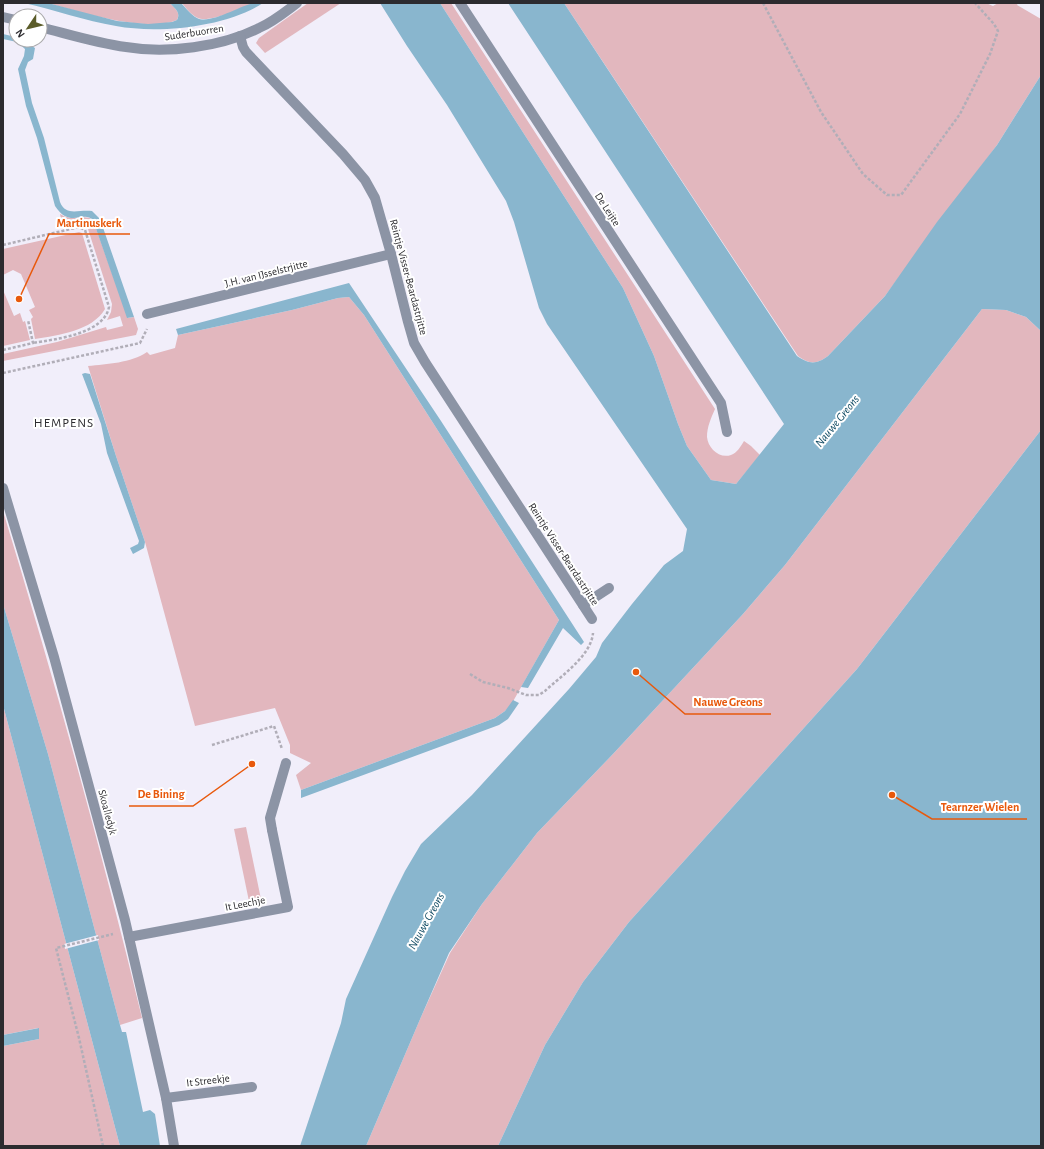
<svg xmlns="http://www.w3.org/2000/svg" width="1044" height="1149" font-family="'Alegreya Sans',sans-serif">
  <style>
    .green { fill: #e2b7be }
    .water { fill: #89b6ce }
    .pier { fill: #f1eefa }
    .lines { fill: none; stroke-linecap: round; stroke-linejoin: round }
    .path { stroke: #b1aeb8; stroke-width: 2.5; stroke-dasharray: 3 2; stroke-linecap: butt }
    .lane { stroke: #8c94a5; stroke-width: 10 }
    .street { stroke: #8c94a5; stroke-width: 10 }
    .labels { text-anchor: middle; stroke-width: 4; stroke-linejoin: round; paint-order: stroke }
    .street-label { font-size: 11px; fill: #2c2b2f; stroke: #fff }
    .water-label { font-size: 12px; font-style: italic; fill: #0e4962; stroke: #fff }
    .quarter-label { font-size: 13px; letter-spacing: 1px; fill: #2c2b2f; stroke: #fff }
    .leader { fill: none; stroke: #e8590c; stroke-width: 1.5 }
    .callout-dot { fill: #e8590c; stroke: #fff; stroke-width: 1.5 }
    .callout-label { font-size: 12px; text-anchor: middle; font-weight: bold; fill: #e8590c; stroke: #fff; stroke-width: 4; stroke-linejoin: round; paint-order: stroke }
  </style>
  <rect width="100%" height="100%" fill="#f1eefa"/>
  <g class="green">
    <path d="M48,3h122c5,6 11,9 7,17 -31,13 -97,-8 -129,-17z"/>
    <path d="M182,3h71c-10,6 -45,20 -55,15 -7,-3 -12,-10 -16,-15z"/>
    <polygon points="308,3 341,3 265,53 256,43 259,38"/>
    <path d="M440,3h11l264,406c-4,9 -8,18 -8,28 1,11 12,22 24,18 6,-2 10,-9 13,-14l7,5 9,9 -24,29 -25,-4 -24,-34 -9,-22 -24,-68 -31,-68z"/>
    <path d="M564,3h422l7,3 5,-3h20l-1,2 24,14v56l-44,70 -112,151 -57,60c-12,9 -19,8 -30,0z"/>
    <path d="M60,214c3,1 4,3 7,3 8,3 19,-3 26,3l35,98 6,-1 4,12 -2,6 -133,26v-7l54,-12 49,-15 1,3 16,-4 -3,-10 -13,4 4,-8 1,-8 -24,-75 -9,-5 -16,4z"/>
    <path d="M79,232l3,1 23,76c-13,22 -46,26 -70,30l-4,-20 2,-2 -4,-7 6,-3 -14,-33 -8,-4 -10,5v-26z"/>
    <polygon points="3,290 14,316 20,313 23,322 25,321 30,340 3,346"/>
    <path d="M349,297l15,18 195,305 -48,85 -6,6 -10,7 -194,72 -5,-15 15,-12 -21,-10v-8l-15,-37 -80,18 -50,-184 -29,-86 -28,-90c19,-2 43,-3 59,-14l3,3 25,-7 3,-13 114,-25 46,-12z"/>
    <polygon points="982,309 1006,310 1026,317 1041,331 1041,430 857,669 629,922 583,982 545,1045 498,1146 366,1146 421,1017 450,953 482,904 537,833 613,754 743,614 785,565"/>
    <path d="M3,511c51,168 98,337 139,507l-22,7 -72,-271 -45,-150z"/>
    <polygon points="3,705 120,1146 3,1146 3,1046 39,1039 38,1028 3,1035"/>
    <polygon points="246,827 262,904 250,906 234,829"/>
  </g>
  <g class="water">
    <path d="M24,3h24l69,18 31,3 24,-2 5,-2c4,-8 -2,-11 -7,-17h11c5,5 10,12 16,15 13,7 44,-13 57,-15 3,0 6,0 9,0 -37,24 -104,31 -147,23 -31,-5 -61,-16 -92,-23z"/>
    <path d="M380,3h60l183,285 31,68 24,68 9,22 24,34 25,4 48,-60 -276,-421h56l233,353c12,8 19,9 31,0l57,-60 52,-74 60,-77 44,-70v256l-15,-14 -20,-7 -24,-1 -197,256 -42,49 -130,140 -76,79 -55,71 -33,49 -28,64 -55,129h-66l41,-123 5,-24 46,-102 13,-26 16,-27 51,-49 97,-106 27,-32 6,-14 30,-39 32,-39 19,-14 4,-22 -140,-205 -8,-16 -25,-86 -8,-21 -59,-96 -40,-59z"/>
    <path d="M3,34l13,3v3h6l13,8 -2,11 -5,3 -3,8 7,33 12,35 16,64c6,15 19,7 32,9l8,8 34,98 -7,1 -34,-98c-10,-10 -23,9 -38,-14l-18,-68 -11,-32 -8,-37 6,-13 1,-7 -8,-7 -14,-3z"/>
    <polygon points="349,283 441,421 584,642 581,645 563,628 528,688 521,687 559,620 364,315 349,297 338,298 292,310 178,335 176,329"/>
    <polygon points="85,373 90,374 116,456 145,542 144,548 133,554 130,548 138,544 139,541 107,453 101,424 82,374"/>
    <polygon points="1041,430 1041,1146 498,1146 545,1045 583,982 629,922 857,669"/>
    <polygon points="3,604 48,754 120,1025 122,1032 126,1032 143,1112 150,1110 155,1114 160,1146 120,1146 3,705"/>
    <polygon points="513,700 519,703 508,719 499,725 301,798 301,790 495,718 505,711"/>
    <polygon points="39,1028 39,1039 3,1046 3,1035"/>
  </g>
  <polygon class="pier" points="98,935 99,940 65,949 64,944"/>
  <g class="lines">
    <g class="path">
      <polyline points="763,3 821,112 863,174 887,195 901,195 960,114 990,54 998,31 994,24 975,3"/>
      <path d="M3,245l76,-18 6,3 24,77c-5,27 -53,32 -76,36"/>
      <polyline points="3,350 33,343 28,320"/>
      <polyline points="3,373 140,343 147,329"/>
      <path d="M470,674l13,8 25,6 18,7h13l6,-4c16,-15 46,-35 48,-58"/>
      <polyline points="212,745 274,726 282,749"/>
      <polyline points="103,1146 79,1038 56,948 113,934"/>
    </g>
    <g class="lane">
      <polyline points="583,605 609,588"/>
      <polyline points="272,830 270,818 286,763"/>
      <polyline points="166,1098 252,1087"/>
    </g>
    <g class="street">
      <polyline points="460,3 721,403 727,432"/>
      <polyline points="3,17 16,20"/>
      <path d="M40,27c28,7 56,16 86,20 41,7 95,0 133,-19 14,-6 26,-16 38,-25"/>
      <polyline points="240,36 243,47 246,52 343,154 365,180 375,198 391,254 408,322 414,343 425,362 592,619"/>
      <polyline points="147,314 391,254"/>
      <polyline points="3,488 54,657 125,920 166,1098 174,1146"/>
      <polyline points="129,937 288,907 272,830"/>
    </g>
  </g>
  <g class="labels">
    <g class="street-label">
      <text transform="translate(194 32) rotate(-9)" y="4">Suderbuorren</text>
      <text transform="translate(608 209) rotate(57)" y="4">De Leijte</text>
      <text transform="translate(266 273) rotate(-14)" y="4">J.H. van IJsselstrjitte</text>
      <text transform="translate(409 277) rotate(75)" y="4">Reintje Visser-Beardastrjitte</text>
      <text transform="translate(564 554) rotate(57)" y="4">Reintje Visser-Beardastrjitte</text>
      <text transform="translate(108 812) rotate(75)" y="4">Skoalledyk</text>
      <text transform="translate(245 903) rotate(-11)" y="4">It Leechje</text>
      <text transform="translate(208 1080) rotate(-7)" y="4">It Streekje</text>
    </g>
    <g class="water-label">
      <text transform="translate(837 421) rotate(-51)" y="4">Nauwe Greons</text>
      <text transform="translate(426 921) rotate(-61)" y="4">Nauwe Greons</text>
    </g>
    <g class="quarter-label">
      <text x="64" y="427">HEMPENS</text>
    </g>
  </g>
  <path class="leader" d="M19 299L49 234H130M636 672L685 714H771M252 764L193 806H129M892 795L932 819H1027"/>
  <g class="callout-dot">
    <circle cx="19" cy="299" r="4"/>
    <circle cx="636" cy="672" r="4"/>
    <circle cx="252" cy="764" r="4"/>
    <circle cx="892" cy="795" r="4"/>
  </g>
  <g class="callout-label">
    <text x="89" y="227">Martinuskerk</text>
    <text x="728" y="706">Nauwe Greons</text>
    <text x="161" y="798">De Bining</text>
    <text x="980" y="811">Tearnzer Wielen</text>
  </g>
  <rect width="1044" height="1149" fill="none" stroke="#2c2b2f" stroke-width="8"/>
  <g transform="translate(28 28) rotate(235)"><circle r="19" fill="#ffffff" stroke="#abaaac"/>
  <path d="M0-3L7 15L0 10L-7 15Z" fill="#5b5c29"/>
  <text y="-6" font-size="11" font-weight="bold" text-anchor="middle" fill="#2c2b2f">N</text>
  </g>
</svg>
